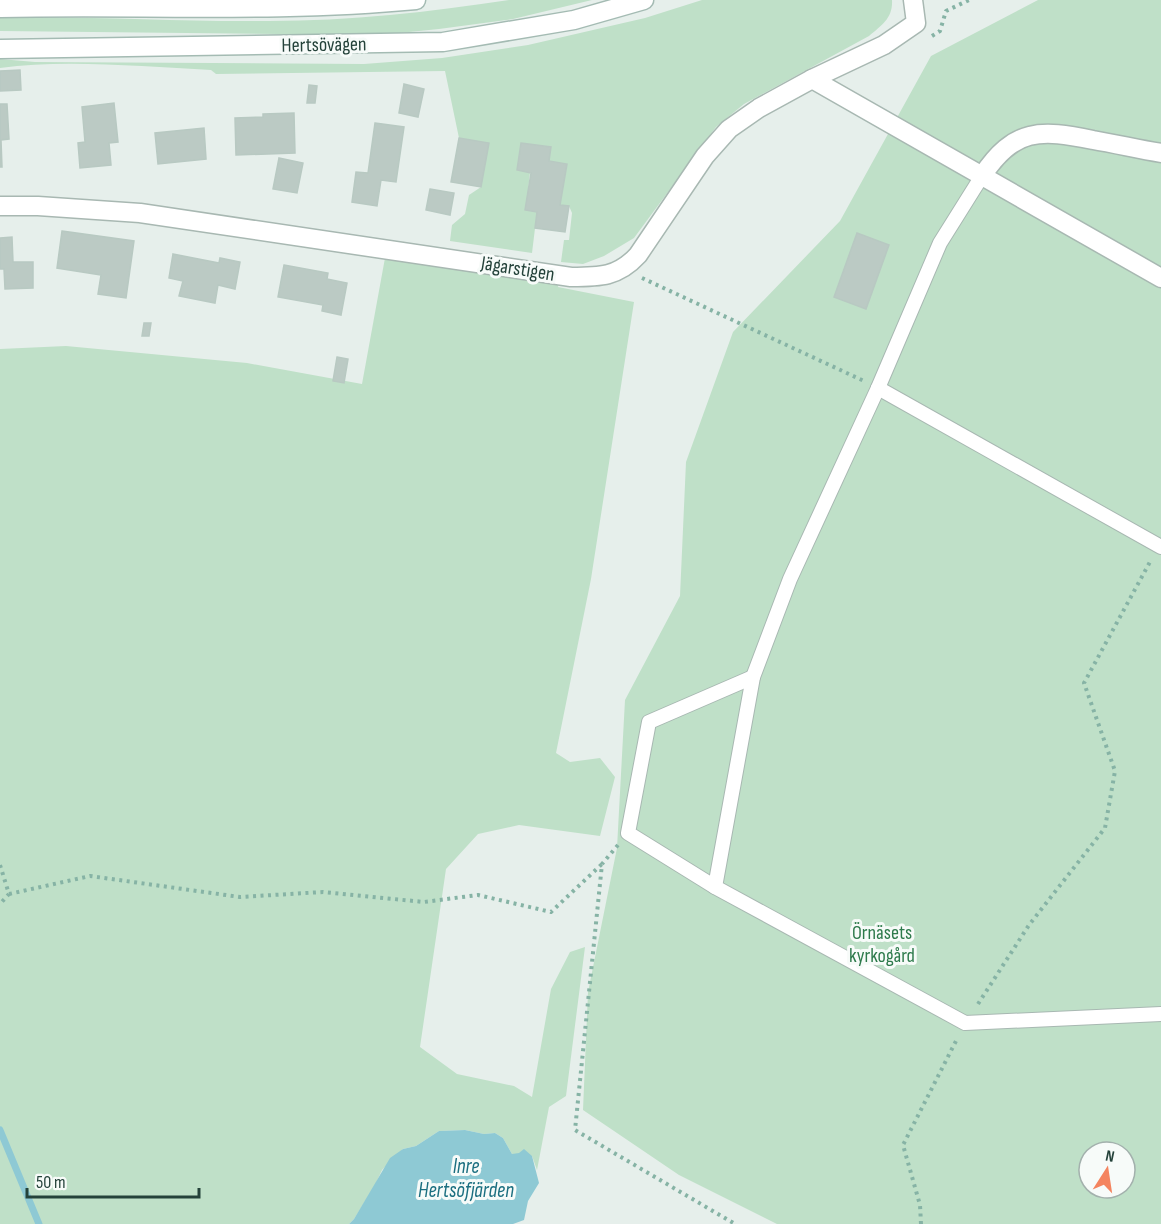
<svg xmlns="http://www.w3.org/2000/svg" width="1161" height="1224" font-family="'Sofia Sans Condensed',sans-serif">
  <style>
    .green { fill: #bfe0c8; fill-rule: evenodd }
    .water { fill: #8ec9d4 }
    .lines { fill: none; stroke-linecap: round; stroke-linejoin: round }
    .stream { stroke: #8ec9d4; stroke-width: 7 }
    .building { fill: #bbcac4; stroke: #b8c9c2; stroke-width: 1.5 }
    .lane-casing { stroke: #a8b8b2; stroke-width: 16 }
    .street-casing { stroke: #a8b8b2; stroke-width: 21 }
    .secondary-casing { stroke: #a4bbb3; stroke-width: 21 }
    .path { stroke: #86b3a5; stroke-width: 4; stroke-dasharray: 3 4.5; stroke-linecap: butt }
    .lane { stroke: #fff; stroke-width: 14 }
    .street { stroke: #fff; stroke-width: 18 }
    .secondary { stroke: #fff; stroke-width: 18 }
    .labels { text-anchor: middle; stroke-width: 6; stroke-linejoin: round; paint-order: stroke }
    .street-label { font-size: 20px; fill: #24423a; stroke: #f7fbf9 }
    .park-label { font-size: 20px; fill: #2d7a4b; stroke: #f7fbf9 }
    .water-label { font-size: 21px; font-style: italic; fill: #1c6f80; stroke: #f7fbf9 }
  </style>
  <rect width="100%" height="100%" fill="#e6efeb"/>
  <g class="green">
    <path d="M509,0h83l-79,19 -74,10 -60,6 -379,-4v-13c90,-2 179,4 269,3 81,0 161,-9 240,-21z"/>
    <path d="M702,0h190c1,18 -10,25 -23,36l-125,68 -28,23 -82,111 -30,18 -21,8 -22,-2 3,-22h5l3,-27 -3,-7 -9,-1 7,-41 -18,-3 1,-14 -29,-4 -4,27 13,2 -4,38 11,2 -5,41 -82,-12 2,-16 13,-11 4,-19 12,-8 7,-44 -29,-5 -14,-67 -229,3 -5,-4c-67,-3 -145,-11 -211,-2v-9l35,3 329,2 78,-6 86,-13 117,-27z"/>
    <path d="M1038,0h123v1224h-384l-98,-49 -96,-65 5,-118 29,-144 8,-148 55,-104 6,-134 47,-130 107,-111 91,-165zM1089,1152h36v36h-36z"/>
    <polygon points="387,247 560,275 558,287 634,302 591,579 556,753 570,762 600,758 615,777 600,836 519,825 478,834 446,869 420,1047 457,1074 514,1086 532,1097 551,989 570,952 585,947 566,1096 549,1107 537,1170 532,1156 512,1154 503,1138 495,1133 484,1134 465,1130 439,1131 416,1146 403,1149 382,1170 374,1187 354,1219 349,1224 0,1224 0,349 66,346 247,363 362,384"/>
  </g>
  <polygon class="water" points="465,1130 484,1134 495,1133 503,1138 512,1154 519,1153 524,1149 532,1156 539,1183 528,1201 524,1220 513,1224 349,1224 354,1219 390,1158 403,1149 416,1146 439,1131"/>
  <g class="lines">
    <polyline class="stream" points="0,1130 39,1224"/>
  </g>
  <g class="building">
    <polygon points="20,70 21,90 0,91 0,71"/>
    <polygon points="404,84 424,89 418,117 399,113"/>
    <polygon points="309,85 317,86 315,103 307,103"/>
    <polygon points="114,103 118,142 109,143 111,165 80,168 78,143 85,142 82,107"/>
    <polygon points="0,104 7,104 9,139 1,140 2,167 0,167"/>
    <polygon points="294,113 295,153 236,155 235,118 263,117 263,114"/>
    <polygon points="375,123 404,127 396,182 381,180 377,206 352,202 356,172 368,173"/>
    <polygon points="204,128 206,159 158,164 155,133"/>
    <polygon points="459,138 489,143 481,187 451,182"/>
    <polygon points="521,143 551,147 549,161 567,164 560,205 569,206 565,232 535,228 537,212 525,210 531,173 517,170"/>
    <polygon points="279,158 303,163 297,193 273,189"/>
    <polygon points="430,189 454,193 450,215 426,210"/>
    <polygon points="62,231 134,241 126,298 98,294 101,275 57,268"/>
    <polygon points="857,233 889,245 866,309 834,297"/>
    <polygon points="12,237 13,262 33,262 33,288 5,289 4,269 0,269 0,238"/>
    <polygon points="173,254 219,263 220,258 240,262 235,289 218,285 215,303 179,296 183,281 169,278"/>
    <polygon points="284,265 328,273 327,279 347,283 341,315 322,311 323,305 278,297"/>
    <polygon points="144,323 151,323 149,336 142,336"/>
    <polygon points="337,357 348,359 344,383 333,381"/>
  </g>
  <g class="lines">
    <defs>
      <g id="lane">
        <polyline points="982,176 940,243 878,388 790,579 753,677 715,887 965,1023 1161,1014"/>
        <polyline points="878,388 1161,547"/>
        <polyline points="715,887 628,833 649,722 753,677"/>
      </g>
      <g id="street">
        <polyline points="812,79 1161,278"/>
        <path d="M982,176c32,-48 58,-47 111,-36 23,4 45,9 68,13"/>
        <path d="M0,206h38l102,7 431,64c29,0 47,0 67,-22l67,-99 24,-27 30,-21 53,-29 72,-34 32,-22 -3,-23"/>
      </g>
      <g id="secondary">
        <path d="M0,8c139,-3 278,5 416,-8"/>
        <polyline points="0,49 443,42 574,20 644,0"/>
      </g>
    </defs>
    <use href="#lane" class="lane-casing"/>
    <use href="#street" class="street-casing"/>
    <use href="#secondary" class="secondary-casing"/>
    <g class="path">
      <polyline points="932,36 940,31 946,11 969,0"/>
      <polyline points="642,278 864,381"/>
      <polyline points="618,845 602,864 575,1130 735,1224"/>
      <polyline points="0,865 9,894 0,904"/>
      <polyline points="9,894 90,876 240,897 323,892 424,902 478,895 551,912 602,864"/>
      <polyline points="978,1004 1029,925 1105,828 1115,771 1084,683 1151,560"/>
      <polyline points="921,1224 920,1205 903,1145 957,1039"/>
    </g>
    <use href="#lane" class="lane"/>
    <use href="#street" class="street"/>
    <use href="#secondary" class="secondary"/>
  </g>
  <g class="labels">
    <g class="street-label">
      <text transform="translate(324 44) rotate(-1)" y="7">Hertsövägen</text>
      <text transform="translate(518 268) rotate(9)" y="7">Jägarstigen</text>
    </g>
    <g class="park-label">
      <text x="882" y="939">Örnäsets<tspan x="882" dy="23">kyrkogård</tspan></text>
    </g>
    <g class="water-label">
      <text x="466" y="1173">Inre<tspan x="466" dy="24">Hertsöfjärden</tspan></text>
    </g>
  </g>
  <g transform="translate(1107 1170) rotate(12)"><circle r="28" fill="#f7fbf9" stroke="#a3b1ad" stroke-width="1.5"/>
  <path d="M0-4.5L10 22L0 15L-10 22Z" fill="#f4845f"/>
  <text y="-9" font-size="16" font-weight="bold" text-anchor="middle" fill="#24423a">N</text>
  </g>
  <path d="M27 1188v9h172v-9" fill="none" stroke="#24423a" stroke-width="3"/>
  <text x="36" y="1188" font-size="18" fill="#24423a" stroke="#f7fbf9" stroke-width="4.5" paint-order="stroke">50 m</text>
</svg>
